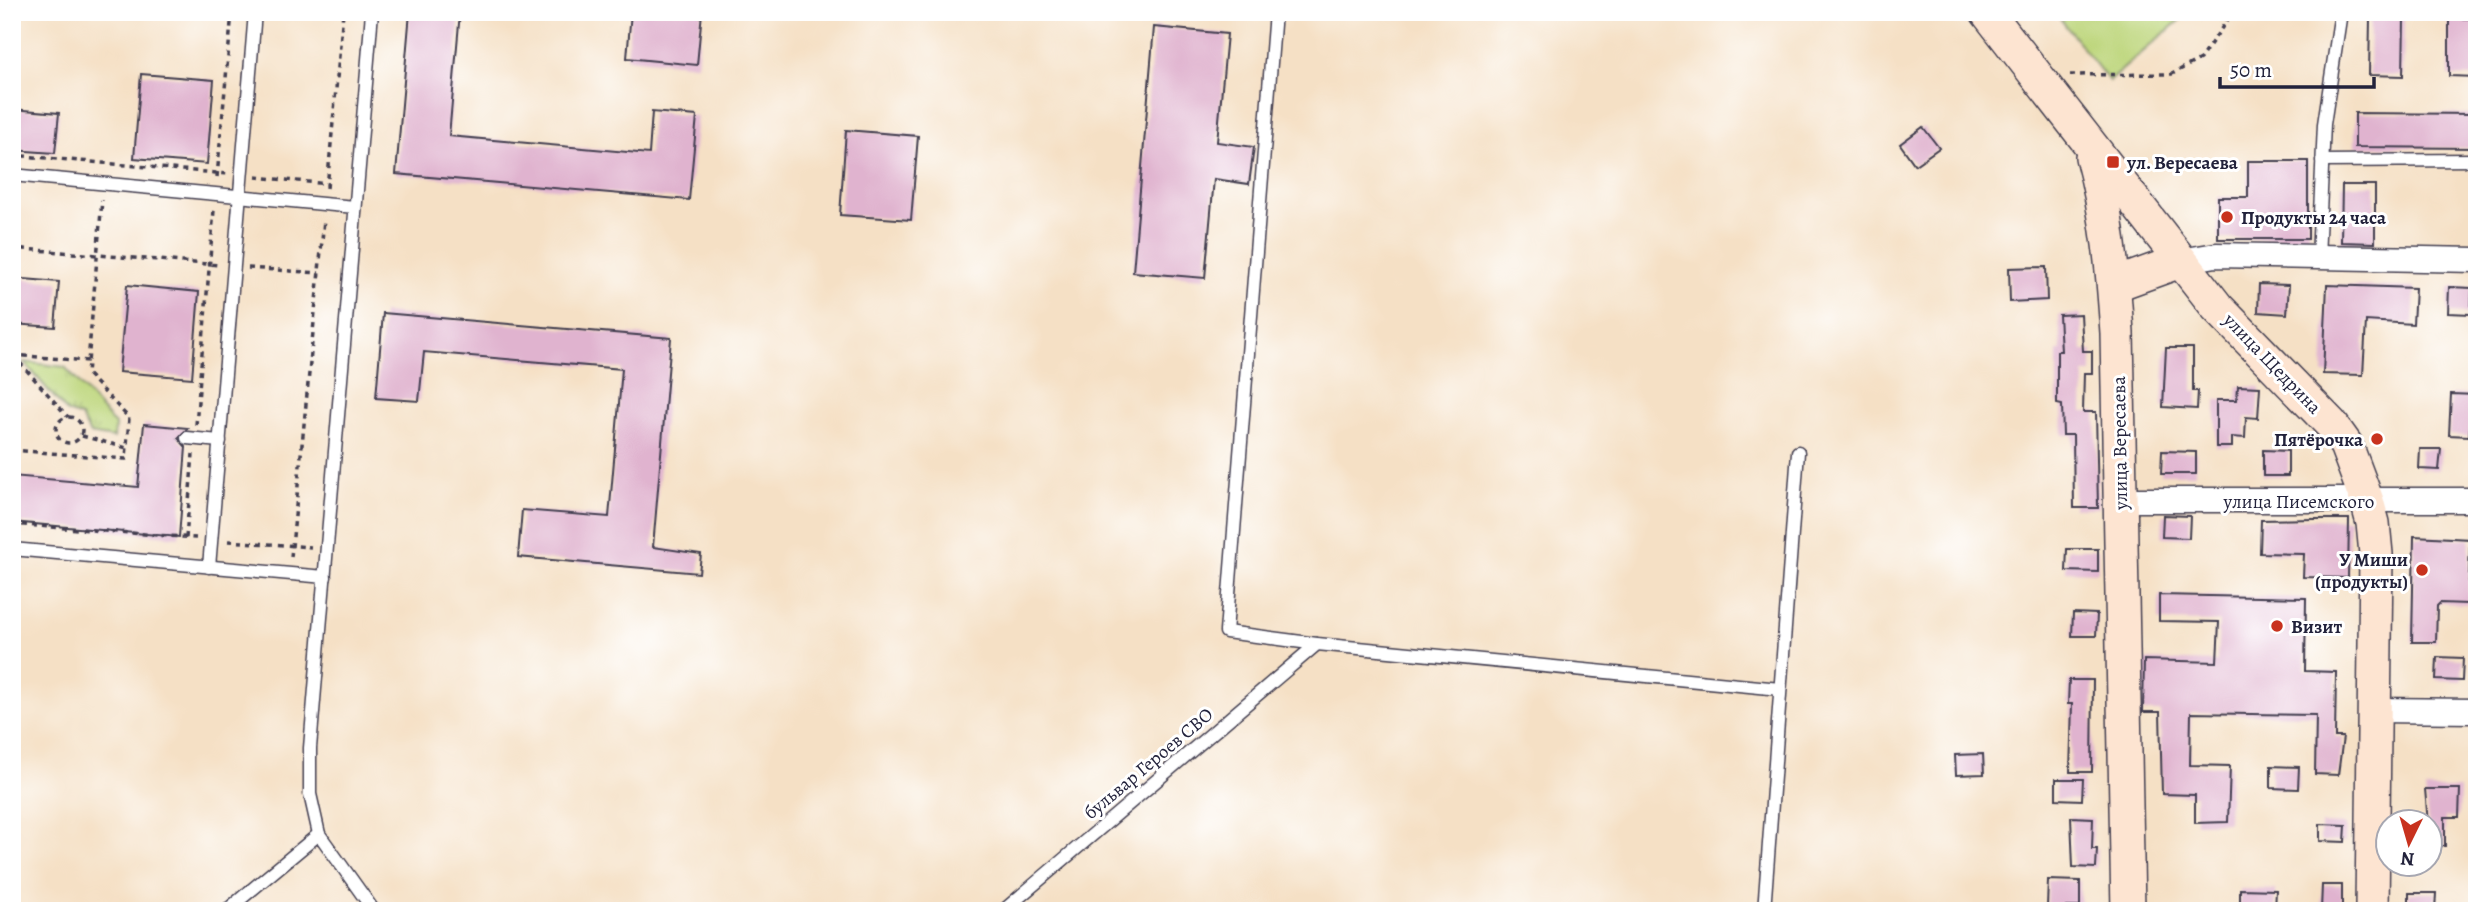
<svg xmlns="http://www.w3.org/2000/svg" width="2489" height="923" font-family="Alegreya,serif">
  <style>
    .grass { fill: #bdd67b; stroke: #707c5b; stroke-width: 2 }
    .park { fill: url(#park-tufts); stroke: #707c5b; stroke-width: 2 }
    .building { fill: #e0b3cf }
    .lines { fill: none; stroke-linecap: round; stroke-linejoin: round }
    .lane-casing { stroke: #423e50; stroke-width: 15 }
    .street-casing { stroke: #423e50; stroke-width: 27 }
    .secondary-casing { stroke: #423e50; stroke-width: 36 }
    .path { stroke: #423e50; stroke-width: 3.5; stroke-dasharray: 5 5; stroke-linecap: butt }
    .lane { stroke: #fff; stroke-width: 12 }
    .street { stroke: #fff; stroke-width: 24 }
    .secondary { stroke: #fde4d1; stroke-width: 33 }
    .poi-dot { fill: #c8321e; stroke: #fff; stroke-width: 2.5 }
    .labels { text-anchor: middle; stroke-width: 6; stroke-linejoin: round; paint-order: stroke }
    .poi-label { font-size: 19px; font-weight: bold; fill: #22223b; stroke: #fff; text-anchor: start }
    .street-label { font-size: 19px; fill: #22223b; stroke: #fff }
  </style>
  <defs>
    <pattern id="park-tufts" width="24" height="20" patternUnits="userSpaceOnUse" patternTransform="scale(1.75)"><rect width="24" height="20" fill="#bdd67b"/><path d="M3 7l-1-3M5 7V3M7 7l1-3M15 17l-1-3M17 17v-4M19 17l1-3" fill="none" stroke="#a2b76b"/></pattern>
  </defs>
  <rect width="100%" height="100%" fill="#fff"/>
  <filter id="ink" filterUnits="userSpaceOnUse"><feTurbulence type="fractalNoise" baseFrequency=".0143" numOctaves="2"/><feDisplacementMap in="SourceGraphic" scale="14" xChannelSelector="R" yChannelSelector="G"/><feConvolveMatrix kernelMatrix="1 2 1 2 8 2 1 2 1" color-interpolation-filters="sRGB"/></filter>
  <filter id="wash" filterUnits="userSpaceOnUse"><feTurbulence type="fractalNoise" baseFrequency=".00686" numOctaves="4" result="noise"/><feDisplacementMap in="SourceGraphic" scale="28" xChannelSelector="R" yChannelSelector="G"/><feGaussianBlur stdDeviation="1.57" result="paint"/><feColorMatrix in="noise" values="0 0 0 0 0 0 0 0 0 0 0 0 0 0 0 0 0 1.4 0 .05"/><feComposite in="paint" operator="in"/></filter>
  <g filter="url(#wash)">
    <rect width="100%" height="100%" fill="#f5e0c5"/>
    <polygon class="grass" points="2055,12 2189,12 2109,81"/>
    <polygon class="park" points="24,362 65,367 115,425 114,438 90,434 81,417 67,412"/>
    <g id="blocks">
      <g class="building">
        <polygon points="410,12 460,12 449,136 649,154 652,112 697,116 689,200 396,174"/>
        <polygon points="631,12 702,12 697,65 627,58"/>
        <polygon points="2370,18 2404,18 2403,76 2369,75"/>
        <polygon points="2449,18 2477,19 2477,77 2449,76"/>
        <polygon points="1154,27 1227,34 1217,142 1254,147 1249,184 1214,179 1205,278 1133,272"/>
        <polygon points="141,74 214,80 207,164 134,158"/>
        <polygon points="12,109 59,113 55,153 12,150"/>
        <polygon points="2355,113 2477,114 2477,148 2355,147"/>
        <polygon points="1923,127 1939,148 1915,165 1900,144"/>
        <polygon points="846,130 918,136 911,220 840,215"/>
        <polygon points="2248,161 2308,161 2308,239 2218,239 2218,197 2248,197"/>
        <polygon points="2342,185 2375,185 2375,243 2341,242"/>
        <polygon points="2046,267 2047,300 2010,302 2009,268"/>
        <polygon points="12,278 59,282 55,327 12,324"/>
        <polygon points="2259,284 2289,285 2287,314 2258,312"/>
        <polygon points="127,285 199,292 192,378 119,372"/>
        <polygon points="2327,285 2415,288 2413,324 2366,321 2363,375 2323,374"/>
        <polygon points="2449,287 2472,288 2471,314 2448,313"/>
        <polygon points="383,313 671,338 653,547 701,554 699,573 518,557 522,510 609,517 622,369 424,352 419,401 376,398"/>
        <polygon points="2081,314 2083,351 2092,351 2092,373 2084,373 2083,412 2096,412 2098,508 2074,508 2073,435 2063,435 2062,405 2057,404 2057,351 2061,351 2059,315"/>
        <polygon points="2166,348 2193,348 2193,391 2198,391 2197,409 2163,407"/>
        <polygon points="2238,386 2260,387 2258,418 2246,417 2245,438 2232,437 2232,447 2216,447 2216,400 2237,400"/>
        <polygon points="2451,394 2477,395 2477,426 2470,426 2469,436 2449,435"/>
        <polygon points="144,424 188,428 178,438 186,447 179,537 12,522 12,476 138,487"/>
        <polygon points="2420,449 2441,449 2439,470 2419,469"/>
        <polygon points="2263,450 2288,451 2288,476 2263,476"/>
        <polygon points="2162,451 2196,452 2196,474 2161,474"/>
        <polygon points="2163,515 2190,516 2189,538 2162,537"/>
        <polygon points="2314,519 2349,519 2348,578 2303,577 2304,554 2260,553 2261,520"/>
        <polygon points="2414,536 2470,539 2468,604 2440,603 2437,606 2436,642 2412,642"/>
        <polygon points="2067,549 2098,549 2098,572 2066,571"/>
        <polygon points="2159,595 2306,598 2305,671 2336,672 2335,737 2343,737 2338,775 2315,774 2316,715 2191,713 2190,765 2230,766 2228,822 2195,823 2195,795 2162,794 2160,712 2143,712 2144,660 2217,662 2219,622 2159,621"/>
        <polygon points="2073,613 2097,614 2096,636 2072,636"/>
        <polygon points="2437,657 2463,658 2462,681 2436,680"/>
        <polygon points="2069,680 2093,680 2092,772 2070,772 2072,704 2068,704"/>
        <polygon points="1983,754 1984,774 1956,775 1955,755"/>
        <polygon points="2271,766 2299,767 2298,789 2271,788"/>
        <polygon points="2056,779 2083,779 2082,800 2056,799"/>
        <polygon points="2425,789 2460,789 2459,817 2445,817 2445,846 2430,846"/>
        <polygon points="2071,817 2093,818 2092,849 2097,849 2096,868 2073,867"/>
        <polygon points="2320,824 2346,825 2345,842 2320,841"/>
        <polygon points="2048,880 2080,881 2080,907 2047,907"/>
        <polygon points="2322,885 2342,885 2342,911 2321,911"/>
        <polygon points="2240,889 2276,890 2275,911 2240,911"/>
        <polygon points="2409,893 2436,893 2435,911 2409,911"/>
      </g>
    </g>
  </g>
  <g filter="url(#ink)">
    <use href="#blocks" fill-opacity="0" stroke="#423e50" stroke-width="2"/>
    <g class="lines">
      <defs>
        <g id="lane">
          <polyline points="372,12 310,748 310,794 319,834 374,911"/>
          <polyline points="1275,12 1226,632 1317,644 1780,689"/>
          <polyline points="2322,161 2477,160"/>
          <polyline points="12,175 355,207"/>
          <polyline points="2318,258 2324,124 2341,12"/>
          <polyline points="187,438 220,441"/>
          <polyline points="12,549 325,577"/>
          <polyline points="209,567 255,12"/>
          <polyline points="226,911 319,834"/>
          <polyline points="1003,911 1317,644"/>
          <polyline points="1764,911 1798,452"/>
        </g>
        <g id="street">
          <polyline points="2180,261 2216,255 2477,260"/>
          <polyline points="2120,500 2477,500"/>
          <polyline points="2374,710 2477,711"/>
        </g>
        <g id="secondary">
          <polyline points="1987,12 2217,307 2331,424 2346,445 2367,501 2373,523 2376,554 2372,911"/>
          <path d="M2092,157c16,58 21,116 25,176l11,578"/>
          <polyline points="2114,285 2180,261"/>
        </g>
      </defs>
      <use href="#lane" class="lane-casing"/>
      <use href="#street" class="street-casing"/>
      <use href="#secondary" class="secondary-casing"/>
      <g class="path">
        <polyline points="2070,75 2172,74 2200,59 2233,12"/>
        <polyline points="12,155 228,174"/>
        <polyline points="217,177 232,12"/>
        <polyline points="256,177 328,184"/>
        <polyline points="327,188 343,12"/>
        <polyline points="12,248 219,265"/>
        <polyline points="248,268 319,273"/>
        <polyline points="13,355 68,417"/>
        <polyline points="13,355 88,361"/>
        <circle cx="69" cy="430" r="13"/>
        <polyline points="196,425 214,210"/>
        <polyline points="82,436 127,448"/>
        <polyline points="12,450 126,459 129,418 87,374 102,200"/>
        <polyline points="12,524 196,538"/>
        <polyline points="186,538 193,454"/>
        <polyline points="228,541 311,547"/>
        <polyline points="291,557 324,220"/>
      </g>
      <use href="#lane" class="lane"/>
      <use href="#street" class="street"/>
      <use href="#secondary" class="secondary"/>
    </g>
  </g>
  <g class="poi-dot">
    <rect x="2106" y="155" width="14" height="14" rx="3.5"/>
    <circle cx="2227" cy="217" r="7"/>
    <circle cx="2377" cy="439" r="7"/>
    <circle cx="2422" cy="570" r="7"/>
    <circle cx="2277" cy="626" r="7"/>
  </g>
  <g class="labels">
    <g class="poi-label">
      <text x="2127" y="169">ул. Вересаева</text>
      <text x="2241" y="224">Продукты 24 часа</text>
      <text x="2363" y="446" text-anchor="end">Пятёрочка</text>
      <text x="2408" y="566" text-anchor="end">У Миши<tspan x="2408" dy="22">(продукты)</tspan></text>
      <text x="2291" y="633">Визит</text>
    </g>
    <g class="street-label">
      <text transform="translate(2273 363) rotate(46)" y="7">улица Щедрина</text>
      <text transform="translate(2119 443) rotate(-91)" y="7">улица Вересаева</text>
      <text x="2299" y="508">улица Писемского</text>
      <text transform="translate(1148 763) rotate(-40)" y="7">бульвар Героев СВО</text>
    </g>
  </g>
  <rect width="2489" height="923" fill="none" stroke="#fff" stroke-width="42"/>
  <g transform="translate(2409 843) rotate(185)"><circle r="33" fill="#ffffff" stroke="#a7a7b1" stroke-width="2"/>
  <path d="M0-5L12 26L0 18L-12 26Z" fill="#c8321e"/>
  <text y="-10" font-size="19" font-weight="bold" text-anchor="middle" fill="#22223b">N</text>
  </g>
  <path d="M2220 77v10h154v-10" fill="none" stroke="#22223b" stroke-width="3.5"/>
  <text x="2230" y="77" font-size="21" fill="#22223b" stroke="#ffffff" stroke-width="5" paint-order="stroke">50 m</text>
</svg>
